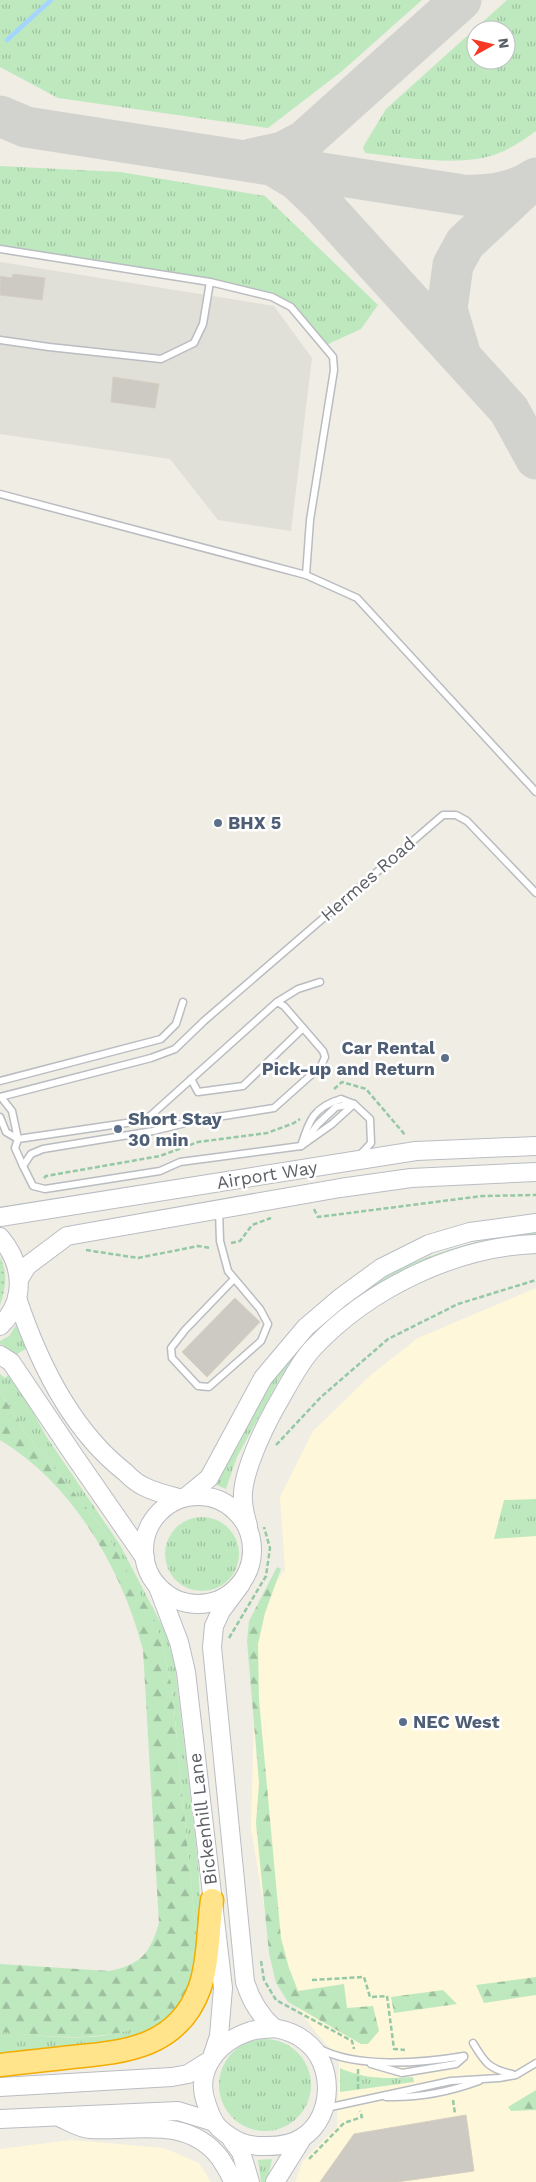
<svg xmlns="http://www.w3.org/2000/svg" width="536" height="2182" font-family="'Work Sans',sans-serif">
  <style>
    .commercial { fill: #fff7d9 }
    .industrial { fill: #e0dfd8 }
    .grass { fill: url(#grass-tufts); fill-rule: evenodd }
    .forest { fill: url(#forest-firs) }
    .park { fill: url(#park-dots) }
    .lines { fill: none; stroke-linecap: round; stroke-linejoin: round }
    .stream { stroke: #a4d5ff; stroke-width: 4.5 }
    .taxiway { stroke: #d2d2ce; stroke-width: 41 }
    .building { fill: #cdcac3; stroke: #d5cfc1 }
    .lane-casing { stroke: #b9bcc1; stroke-width: 9 }
    .secondary-casing { stroke: #b9bdc3; stroke-width: 20 }
    .highway-casing { stroke: #f3ad00; stroke-width: 25 }
    .path { stroke: #95c8a5; stroke-width: 2.5; stroke-dasharray: 5 2.5; stroke-linecap: butt }
    .lane { stroke: #fff; stroke-width: 6 }
    .secondary { stroke: #fff; stroke-width: 18 }
    .highway { stroke: #ffe48b; stroke-width: 22 }
    .service-dot { fill: #5c6f8a; stroke: #fff; stroke-width: 2 }
    .labels { text-anchor: middle; stroke-width: 5; stroke-linejoin: round; paint-order: stroke }
    .service-label { font-size: 18px; font-weight: bold; fill: #4e5e75; stroke: #fff; text-anchor: start }
    .street-label { font-size: 18px; fill: #5c6066; stroke: #fff }
  </style>
  <defs>
    <pattern id="grass-tufts" width="24" height="20" patternUnits="userSpaceOnUse" patternTransform="scale(1.25)"><rect width="24" height="20" fill="#bee9bf"/><path d="M3 7l-1-3M5 7V3M7 7l1-3M15 17l-1-3M17 17v-4M19 17l1-3" fill="none" stroke="#9ec09f"/></pattern>
    <pattern id="forest-firs" width="22" height="20" patternUnits="userSpaceOnUse" patternTransform="scale(1.25)"><rect width="22" height="20" fill="#bee9bf"/><path d="M5 1l3.5 6h-7zM16 11l3.5 6h-7z" fill="#9ec09f"/></pattern>
    <pattern id="park-dots" width="8" height="8" patternUnits="userSpaceOnUse" patternTransform="scale(1.25)"><rect width="8" height="8" fill="#bee9bf"/><path d="M2 2h.1M6 6h.1" fill="none" stroke="#9ec09f" stroke-width="1.8" stroke-linecap="round"/></pattern>
  </defs>
  <rect width="100%" height="100%" fill="#f0ede4"/>
  <g class="commercial">
    <polygon points="536,1288 536,2182 295,2182 303,2161 337,2127 339,2059 314,2030 276,1980 251,1829 256,1639 265,1596 285,1570 280,1497 313,1431 373,1373 418,1338"/>
    <polygon points="71,2140 164,2148 199,2163 211,2182 0,2182 0,2149"/>
  </g>
  <polygon class="industrial" points="0,262 274,306 312,358 291,531 218,520 170,459 0,434"/>
  <g class="grass">
    <polygon points="0,0 422,0 341,72 268,128 58,98 0,67"/>
    <path d="M507,0h29v131c-11,8 -24,17 -37,22 -36,15 -96,4 -134,0l-2,-6 23,-38zM476,30h30v30h-30z"/>
    <polygon points="0,166 120,172 265,196 378,305 361,329 324,346 291,307 272,297 210,282 0,249"/>
    <path d="M525,1232h11v5l-56,8 -168,95 -32,38 -43,79 -11,32 -10,-4c19,-35 36,-73 58,-107 7,-12 20,-23 30,-34 64,-71 129,-96 221,-112z"/>
    <polygon points="16,1325 26,1349 15,1355 0,1344 0,1341 9,1336"/>
    <polygon points="0,1374 5,1378 9,1374 28,1403 46,1436 120,1545 166,1633 175,1667 198,1862 201,1914 198,1953 172,1689 162,1640 104,1529 25,1433 0,1391"/>
    <polygon points="536,1499 536,1536 494,1539 504,1500"/>
    <circle cx="202" cy="1554" r="37"/>
    <path d="M181,2007l-31,31 -150,21v-27c38,3 87,11 124,-1 19,-6 38,-16 57,-24z"/>
    <circle cx="265" cy="2085" r="46"/>
    <path d="M340,2068c24,11 47,11 73,9l1,5 -74,10z"/>
    <polygon points="272,2159 267,2182 261,2182 258,2160"/>
  </g>
  <g class="forest">
    <path d="M0,1391l25,42 79,96 49,88 9,23 10,49 26,264c-1,13 -9,44 -17,54 -4,4 -12,7 -17,9 -48,29 -111,21 -164,16v-68l109,7c31,-6 41,-17 50,-48l-16,-273c-21,-81 -70,-166 -143,-210z"/>
    <polygon points="277,1567 281,1569 265,1613 258,1644 259,1700 281,1938 289,1968 298,1991 344,1984 347,2008 373,2006 379,2031 368,2044 361,2044 288,2002 276,1983 269,1953 256,1823 259,1783 247,1641 249,1621"/>
    <polygon points="536,1977 536,1995 484,2003 476,1985"/>
    <polygon points="443,1990 457,2004 394,2013 391,1997"/>
    <polygon points="536,2090 536,2110 511,2111 508,2107"/>
  </g>
  <path class="park" d="M0,1257c8,17 6,31 0,48z"/>
  <g class="lines">
    <polyline class="stream" points="7,40 51,0"/>
    <g class="taxiway">
      <path d="M0,116l26,11 437,68c26,1 51,-2 73,-17"/>
      <polyline points="251,159 283,152 304,141 461,0"/>
      <polyline points="277,168 297,180 321,203 509,410 536,459"/>
      <polyline points="460,353 447,309 453,265 465,243 525,187"/>
    </g>
  </g>
  <g class="building">
    <polygon points="13,274 45,278 42,300 0,295 0,276 12,278"/>
    <polygon points="113,377 159,384 155,408 111,402"/>
    <polygon points="235,1298 260,1322 207,1377 182,1352"/>
    <polygon points="466,2115 474,2171 397,2182 320,2182 354,2134"/>
  </g>
  <g class="lines">
    <defs>
      <g id="lane">
        <polyline points="0,249 210,282 272,297 291,307 333,357 334,370 310,520 306,575 357,598 536,792"/>
        <polyline points="0,340 49,347 161,359 194,343 203,324 210,282"/>
        <polyline points="0,494 306,575"/>
        <polyline points="277,1002 298,989 320,982"/>
        <polyline points="191,1079 198,1092 243,1086 303,1028"/>
        <polyline points="0,1081 161,1039 176,1024 183,1002"/>
        <polyline points="0,1097 151,1058 175,1049 204,1021 443,815 456,815 467,821 536,893"/>
        <polyline points="1,1097 12,1111 18,1139 140,1121 149,1117 277,1002 284,1006 323,1051 325,1057 321,1066 274,1108 198,1120 153,1131 43,1149 31,1154 23,1166 33,1186 45,1189 160,1171 180,1162 301,1146 332,1124 354,1104 370,1119 371,1143 359,1156"/>
        <polyline points="0,1117 6,1132 18,1139 15,1148 23,1166"/>
        <polyline points="305,1141 318,1124 336,1107 353,1104"/>
        <path d="M301,1146c8,-26 13,-39 40,-47l13,5"/>
        <polyline points="219,1210 220,1241 228,1271 260,1309 268,1324 261,1341 209,1387 198,1386 172,1358 171,1348 185,1330 234,1279"/>
        <path d="M473,2043c12,20 16,26 39,31"/>
        <path d="M318,2048c38,21 105,15 146,8"/>
        <polyline points="371,2064 402,2073 456,2064 464,2057"/>
        <path d="M386,2097c33,1 63,-5 93,-16"/>
        <polyline points="326,2108 451,2081 499,2078 516,2075 536,2063"/>
      </g>
      <g id="secondary">
        <polyline points="0,1217 416,1151 536,1146"/>
        <path d="M0,1237c23,27 27,63 0,89"/>
        <polyline points="19,1279 27,1266 67,1236 340,1188 411,1178 536,1172"/>
        <path d="M17,1298c21,63 54,132 108,174 5,5 11,11 18,14 11,6 24,9 36,12"/>
        <polyline points="0,1355 11,1362 75,1457 145,1558"/>
        <circle cx="198" cy="1550" r="54"/>
        <polyline points="187,1496 209,1478 263,1378 306,1327 340,1298 381,1268 429,1244 470,1232 536,1223"/>
        <path d="M248,1526c-2,-8 -5,-17 -5,-26 -2,-25 20,-70 32,-92 12,-20 23,-44 39,-61 56,-59 141,-100 222,-103"/>
        <path d="M241,1584l-20,27 -7,15 -2,21 33,335c6,19 14,33 29,46"/>
        <polyline points="158,1587 179,1642 186,1672 223,1988 219,2036 213,2054"/>
        <path d="M274,2028c11,2 23,6 31,13 30,22 29,76 -2,96 -10,7 -24,9 -36,9 -21,1 -33,-5 -48,-18 -7,-7 -9,-15 -12,-23 -14,-35 12,-64 44,-74 7,-2 16,-2 23,-3z"/>
        <polyline points="0,2087 172,2077 188,2074 209,2061"/>
        <path d="M61,2118c9,4 20,11 29,11 46,3 97,-14 130,29 5,8 10,15 13,24"/>
        <polyline points="0,2119 178,2111 214,2122"/>
        <polyline points="232,2140 241,2152 250,2182"/>
        <polyline points="275,2182 303,2137"/>
      </g>
      <path id="highway" d="M0,2065c24,-3 48,-5 72,-8 54,-5 107,-10 128,-70 9,-28 8,-58 12,-87"/>
    </defs>
    <use href="#lane" class="lane-casing"/>
    <use href="#secondary" class="secondary-casing"/>
    <use href="#highway" class="highway-casing"/>
    <g class="path">
      <polyline points="334,1089 342,1082 366,1089 406,1136"/>
      <polyline points="44,1178 46,1176 160,1156 198,1142 267,1133 294,1123 300,1119"/>
      <polyline points="314,1209 318,1217 482,1196 536,1195"/>
      <polyline points="231,1243 240,1241 252,1225 271,1218"/>
      <polyline points="86,1250 138,1258 198,1246 211,1248"/>
      <polyline points="276,1445 321,1397 388,1339 458,1304 536,1280"/>
      <polyline points="229,1638 266,1576 270,1548 264,1527"/>
      <polyline points="261,1961 264,1980 276,2000 352,2041 354,2049"/>
      <polyline points="312,1980 364,1977 370,1997 387,1996 394,2049 405,2050"/>
      <polyline points="358,2069 358,2091"/>
      <polyline points="453,2100 455,2114"/>
      <polyline points="309,2159 344,2123 362,2117 360,2111"/>
    </g>
    <use href="#lane" class="lane"/>
    <use href="#secondary" class="secondary"/>
    <use href="#highway" class="highway"/>
  </g>
  <g class="service-dot">
    <circle cx="218" cy="823" r="5"/>
    <circle cx="445" cy="1058" r="5"/>
    <circle cx="118" cy="1129" r="5"/>
    <circle cx="403" cy="1722" r="5"/>
  </g>
  <g class="labels">
    <g class="service-label">
      <text x="228" y="829">BHX 5</text>
      <text x="435" y="1054" text-anchor="end">Car Rental<tspan x="435" dy="21">Pick-up and Return</tspan></text>
      <text x="128" y="1125">Short Stay<tspan x="128" dy="21">30 min</tspan></text>
      <text x="413" y="1728">NEC West</text>
    </g>
    <g class="street-label">
      <text transform="translate(368 879) rotate(-41)" y="6">Hermes Road</text>
      <text transform="translate(267 1175) rotate(-9)" y="6">Airport Way</text>
      <text transform="translate(203 1819) rotate(-97)" y="6">Bickenhill Lane</text>
    </g>
  </g>
  <g transform="translate(491 45) rotate(82)"><circle r="24" fill="#ffffff" stroke="#bebfc2"/>
  <path d="M0-4L9 19L0 12L-9 19Z" fill="#f73822"/>
  <text y="-8" font-size="14" font-weight="bold" text-anchor="middle" fill="#5c6066">N</text>
  </g>
</svg>
